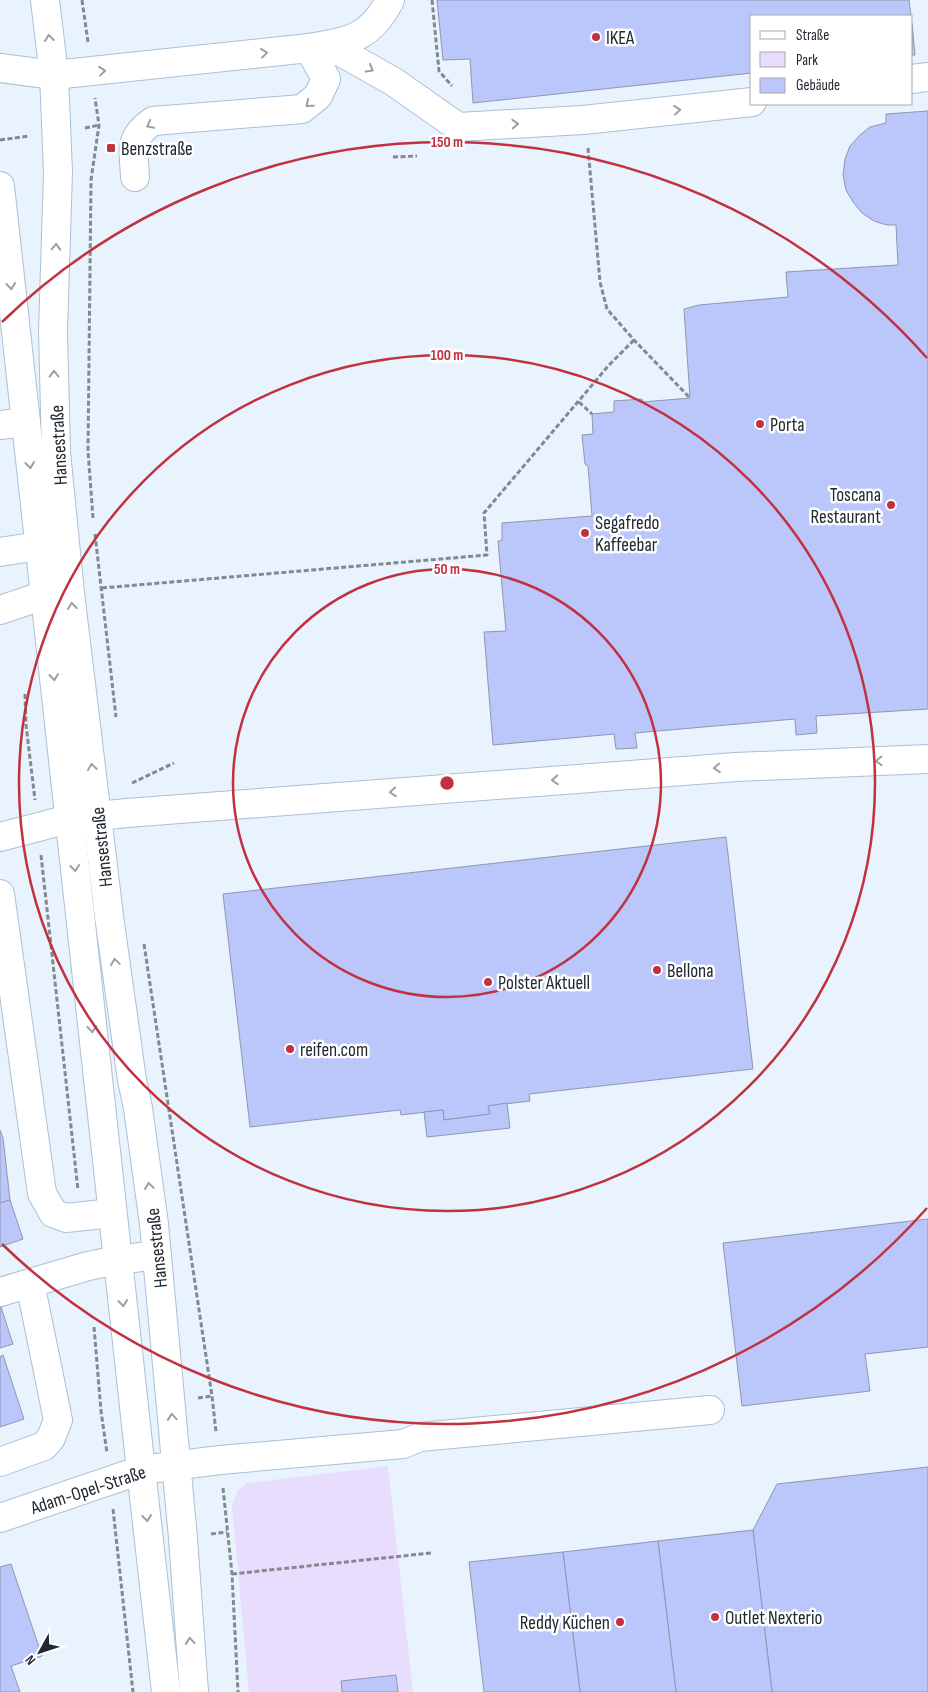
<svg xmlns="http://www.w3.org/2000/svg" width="928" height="1692" font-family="'Sofia Sans Condensed',sans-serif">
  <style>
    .built { fill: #e8f3fe; fill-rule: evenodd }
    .green { fill: #e8ddfd }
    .building { fill: #bbc6fa; stroke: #9096b0 }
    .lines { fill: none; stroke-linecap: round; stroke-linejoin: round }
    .minor-casing { stroke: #abc0d5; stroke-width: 30 }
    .major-casing { stroke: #abc0d5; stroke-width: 30 }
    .path { stroke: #82898f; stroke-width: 3; stroke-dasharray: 5 2.5; stroke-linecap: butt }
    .minor { stroke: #fff; stroke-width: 28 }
    .major { stroke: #fff; stroke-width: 28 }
    .oneway { stroke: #9b9ea2 }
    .ring { fill: none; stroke: #c13140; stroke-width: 2.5 }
    .poi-dot { fill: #c13140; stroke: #fff; stroke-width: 2 }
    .labels { text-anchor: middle; stroke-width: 5; stroke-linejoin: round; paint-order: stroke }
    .poi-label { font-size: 19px; fill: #202830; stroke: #fff; text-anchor: start }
    .street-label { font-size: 19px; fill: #202830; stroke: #fff }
    .centre { fill: #c13140; stroke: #fff; stroke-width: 2.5 }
    .ring-label { font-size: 15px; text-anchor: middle; font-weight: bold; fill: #c13140; stroke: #fff; stroke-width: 5; stroke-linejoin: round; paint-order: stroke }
  </style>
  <rect width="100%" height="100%" fill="#f6fbff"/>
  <path class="built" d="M0,0h928v1692h-928zM752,16h160v88h-160z"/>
  <polygon class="green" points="388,1466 413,1692 249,1692 232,1506 237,1491 247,1483"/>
  <g class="building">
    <polygon points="437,0 909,0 911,16 752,16 752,73 473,103 470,59 443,60"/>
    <polygon points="912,23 915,55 912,55"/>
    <polygon points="928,111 928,709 816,716 817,733 796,735 795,719 635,733 637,748 616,749 614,734 493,745 484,632 506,631 498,541 502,540 502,523 592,516 588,466 585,464 582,435 593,434 592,414 614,412 614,401 642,399 643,402 690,398 684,309 699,305 788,297 786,272 898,265 896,225 887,225 874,221 862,213 853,202 846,190 843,175 845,159 850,146 860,135 870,127 886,123 886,114"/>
    <polygon points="726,837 753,1069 529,1094 530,1101 488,1106 490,1114 444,1120 443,1110 401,1115 400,1110 250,1127 223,894"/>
    <polygon points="507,1103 510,1128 427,1137 424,1112 443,1110 444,1120 490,1114 488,1106"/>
    <polygon points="0,1130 3,1138 10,1200 0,1203"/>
    <polygon points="10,1200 23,1239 0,1247 0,1203"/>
    <polygon points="928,1219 928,1347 865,1354 870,1391 742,1406 723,1243"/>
    <polygon points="0,1304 13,1344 0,1348"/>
    <polygon points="3,1355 24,1419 0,1427 0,1357"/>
    <polygon points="928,1467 928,1692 772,1692 753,1530 777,1484"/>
    <polygon points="753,1530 772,1692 676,1692 658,1541"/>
    <polygon points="658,1541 676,1692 580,1692 563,1552"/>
    <polygon points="563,1552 580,1692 484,1692 469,1562"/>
    <polygon points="11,1564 42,1656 11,1666 20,1692 0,1692 0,1567"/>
    <polygon points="396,1675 398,1692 342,1692 341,1681"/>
  </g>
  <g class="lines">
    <defs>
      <g id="minor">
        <polyline points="309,48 341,52 394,82 458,127 583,120 752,102"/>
        <path d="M0,68l54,7 255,-27c40,-7 61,-9 81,-48"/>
        <polyline points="912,79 928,77"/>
        <path d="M135,177c-1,-27 -7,-39 18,-56l149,-12 16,-13 8,-17 -17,-31"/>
        <polyline points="0,425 26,422"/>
        <polyline points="0,552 39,546"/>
        <polyline points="0,610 45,595"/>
        <polyline points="0,837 69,819 127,813 736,767 928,759"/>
        <polyline points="0,894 42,1193 53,1213 66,1218 112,1213"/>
        <polyline points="0,1292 88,1266 118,1260 157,1255"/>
        <polyline points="0,1462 44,1446 51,1438 58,1420 30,1283"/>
        <polyline points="0,1518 141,1470 220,1460 403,1444 420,1437 710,1410"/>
      </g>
      <g id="major">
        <polyline points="45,0 54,75 58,172 53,331 56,452 70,593 109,916 132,1080 138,1108 154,1224 183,1538 194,1692"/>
        <polyline points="0,186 141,1470 166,1692"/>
      </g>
    </defs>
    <use href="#minor" class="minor-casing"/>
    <use href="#major" class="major-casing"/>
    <g class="path">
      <polyline points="82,0 88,42"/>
      <polyline points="432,0 439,71 452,86"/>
      <polyline points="85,128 99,125"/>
      <polyline points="0,140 29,136"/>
      <polyline points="588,148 600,282 607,309 634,340 690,398"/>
      <polyline points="393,157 417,156"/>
      <polyline points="579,402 592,414"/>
      <polyline points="93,518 88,451 91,180 99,125 95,98"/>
      <polyline points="95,534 116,717"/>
      <polyline points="102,588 487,555 484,513 609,365 634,340"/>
      <polyline points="25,694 26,725 35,800"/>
      <polyline points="132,783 174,763"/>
      <polyline points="41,855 78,1190"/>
      <polyline points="144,944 212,1396 216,1432"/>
      <polyline points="94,1327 101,1411 107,1453"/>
      <polyline points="198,1398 212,1396"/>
      <polyline points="223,1488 232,1574 238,1692"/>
      <polyline points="113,1509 133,1692"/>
      <polyline points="211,1534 227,1532"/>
      <polyline points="232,1574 431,1553"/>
    </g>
    <use href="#minor" class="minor"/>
    <use href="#major" class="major"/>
  </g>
  <defs><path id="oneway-chevron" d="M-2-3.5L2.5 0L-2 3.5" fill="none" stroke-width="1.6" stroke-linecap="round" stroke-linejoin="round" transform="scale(1.25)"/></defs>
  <g class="oneway">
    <use href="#oneway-chevron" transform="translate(49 38) rotate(-97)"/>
    <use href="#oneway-chevron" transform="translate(264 53) rotate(-7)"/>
    <use href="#oneway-chevron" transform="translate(370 69) rotate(30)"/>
    <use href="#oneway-chevron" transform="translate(102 71) rotate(-6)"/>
    <use href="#oneway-chevron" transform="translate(309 104) rotate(140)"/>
    <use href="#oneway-chevron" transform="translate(677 110) rotate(-6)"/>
    <use href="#oneway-chevron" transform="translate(515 124) rotate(-3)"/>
    <use href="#oneway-chevron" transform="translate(150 125) rotate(153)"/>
    <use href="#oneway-chevron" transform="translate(56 247) rotate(-88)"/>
    <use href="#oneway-chevron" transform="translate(11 286) rotate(84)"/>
    <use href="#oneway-chevron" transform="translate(54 374) rotate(-91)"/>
    <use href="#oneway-chevron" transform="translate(30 465) rotate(84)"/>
    <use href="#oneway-chevron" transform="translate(72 606) rotate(-97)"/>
    <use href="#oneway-chevron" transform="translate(54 677) rotate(84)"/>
    <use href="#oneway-chevron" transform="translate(879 761) rotate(177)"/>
    <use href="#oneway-chevron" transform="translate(92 767) rotate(-97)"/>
    <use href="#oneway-chevron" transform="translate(717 768) rotate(176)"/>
    <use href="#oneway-chevron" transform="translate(555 780) rotate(176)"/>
    <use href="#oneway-chevron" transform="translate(393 792) rotate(176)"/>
    <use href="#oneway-chevron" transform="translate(75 868) rotate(83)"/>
    <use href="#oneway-chevron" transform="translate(115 962) rotate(-98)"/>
    <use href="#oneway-chevron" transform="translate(92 1029) rotate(84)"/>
    <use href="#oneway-chevron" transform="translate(149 1186) rotate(-98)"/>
    <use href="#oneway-chevron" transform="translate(123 1303) rotate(84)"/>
    <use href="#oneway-chevron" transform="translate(172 1417) rotate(-95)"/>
    <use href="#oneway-chevron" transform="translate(147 1518) rotate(83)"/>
    <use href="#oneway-chevron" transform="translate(190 1641) rotate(-95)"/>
  </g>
  <g class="ring">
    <circle cx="447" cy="783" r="214"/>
    <circle cx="447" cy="783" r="428"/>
    <path d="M927 1208A641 641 0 0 1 2 1244M2 322A641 641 0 0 1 927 358"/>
  </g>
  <g class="poi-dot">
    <circle cx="596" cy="37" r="5"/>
    <rect x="106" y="143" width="10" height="10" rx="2.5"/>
    <circle cx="760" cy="424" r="5"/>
    <circle cx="891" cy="505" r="5"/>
    <circle cx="585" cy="533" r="5"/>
    <circle cx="657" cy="970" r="5"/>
    <circle cx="488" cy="982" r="5"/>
    <circle cx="290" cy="1049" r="5"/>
    <circle cx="715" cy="1617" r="5"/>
    <circle cx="620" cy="1622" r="5"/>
  </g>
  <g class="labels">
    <g class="poi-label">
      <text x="606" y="44">IKEA</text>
      <text x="121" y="155">Benzstraße</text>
      <text x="770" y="431">Porta</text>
      <text x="881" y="501" text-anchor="end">Toscana<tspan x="881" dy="22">Restaurant</tspan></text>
      <text x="595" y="529">Segafredo<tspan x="595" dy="22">Kaffeebar</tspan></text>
      <text x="667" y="977">Bellona</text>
      <text x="498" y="989">Polster Aktuell</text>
      <text x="300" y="1056">reifen.com</text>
      <text x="725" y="1624">Outlet Nexterio</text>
      <text x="610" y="1629" text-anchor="end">Reddy Küchen</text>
    </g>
    <g class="street-label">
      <text transform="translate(58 445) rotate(-93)" y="7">Hansestraße</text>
      <text transform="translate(101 847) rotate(-96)" y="7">Hansestraße</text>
      <text transform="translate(156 1248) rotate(-96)" y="7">Hansestraße</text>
      <text transform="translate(88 1489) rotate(-18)" y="7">Adam-Opel-Straße</text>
    </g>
  </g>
  <circle cx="447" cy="783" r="8" class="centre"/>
  <g class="ring-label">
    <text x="447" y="147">150 m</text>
    <text x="447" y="360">100 m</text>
    <text x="447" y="574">50 m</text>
  </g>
  <rect x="750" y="15" width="162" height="90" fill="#ffffff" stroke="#a6a9ac"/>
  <rect x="760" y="31" width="25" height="8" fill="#ffffff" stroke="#a6a9ac"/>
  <text x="796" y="40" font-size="15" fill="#202830">Straße</text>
  <rect x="760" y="52" width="25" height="15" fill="#e8ddfd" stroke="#a6a9ac"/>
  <text x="796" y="65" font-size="15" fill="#202830">Park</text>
  <rect x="760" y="78" width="25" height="15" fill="#bbc6fa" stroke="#a6a9ac"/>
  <text x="796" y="90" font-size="15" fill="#202830">Gebäude</text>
  <g transform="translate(40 1652) rotate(230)" stroke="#ffffff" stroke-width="4" paint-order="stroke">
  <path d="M0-4L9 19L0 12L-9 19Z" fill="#202830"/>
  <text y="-8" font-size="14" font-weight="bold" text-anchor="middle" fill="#202830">N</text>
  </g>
</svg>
